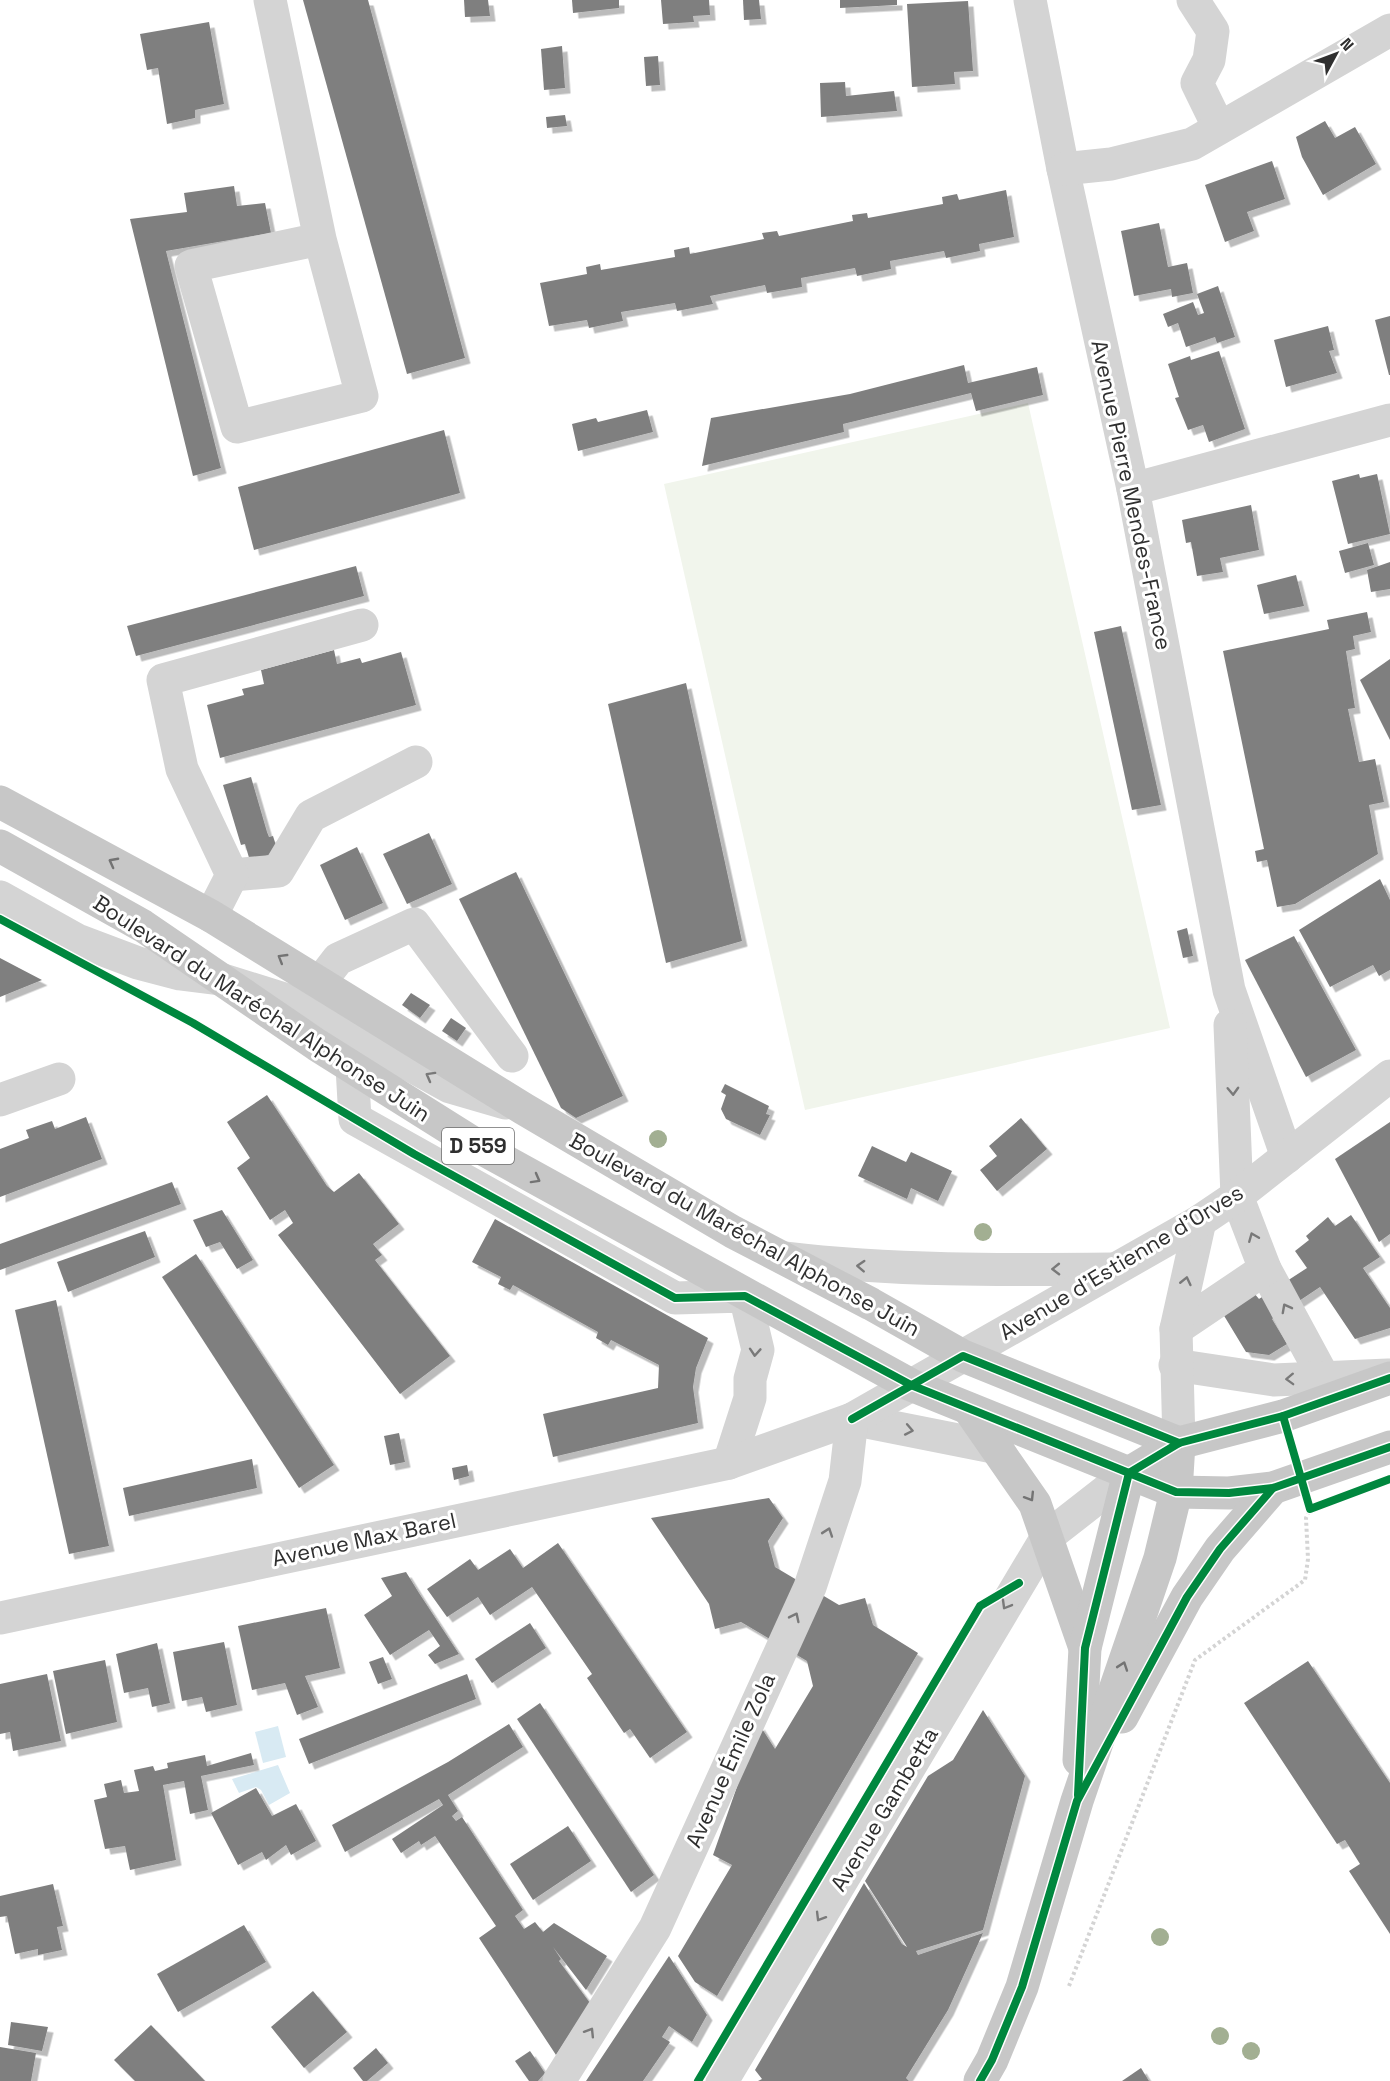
<svg xmlns="http://www.w3.org/2000/svg" width="1390" height="2081" font-family="'Space Grotesk',sans-serif">
  <style>
    .green { fill: #f1f5ec }
    .water { fill: #d8eaf3 }
    .building { fill: #7f7f7f; filter: url(#shadow) }
    .lines { fill: none; stroke-linecap: round; stroke-linejoin: round }
    .path { stroke: #d4d4d4; stroke-width: 4; stroke-dasharray: 3 3; stroke-linecap: butt }
    .minor { stroke: #d4d4d4; stroke-width: 33 }
    .major { stroke: #c7c7c7; stroke-width: 33 }
    .cycleway-casing { stroke: #fff; stroke-width: 11 }
    .cycleway { stroke: #00873e; stroke-width: 8 }
    .tree { fill: #a2af92 }
    .oneway { stroke: #737373 }
    .oneway2 { stroke: #797979 }
    .labels { text-anchor: middle; stroke-width: 6; stroke-linejoin: round; paint-order: stroke }
    .shield { fill: #fff; stroke: #6d6d6d; stroke-width: 1.5 }
    .shield-label { font-size: 21px; font-weight: bold; fill: #2f2f2f }
    .street-label { font-size: 22px; fill: #2f2f2f; stroke: #fff }
  </style>
  <defs>
    <filter id="shadow"><feDropShadow dx="5.5" dy="5.5" stdDeviation="0" flood-color="#0004"/></filter>
  </defs>
  <rect width="100%" height="100%" fill="#fff"/>
  <polygon class="green" points="1028,403 1170,1028 805,1110 664,484"/>
  <g class="water">
    <polygon points="278,1726 286,1757 263,1763 255,1732"/>
    <polygon points="278,1765 290,1793 269,1805 261,1790 256,1787 239,1793 232,1779"/>
  </g>
  <g class="building">
    <polygon points="303,0 368,0 465,358 407,374"/>
    <polygon points="464,0 488,0 490,16 465,17"/>
    <polygon points="572,0 619,0 619,8 573,13"/>
    <polygon points="661,0 709,0 710,15 693,16 694,22 663,24"/>
    <polygon points="743,0 759,0 761,19 744,20"/>
    <polygon points="840,0 897,0 897,5 840,8"/>
    <polygon points="968,1 973,71 954,72 955,84 912,87 907,4"/>
    <polygon points="209,22 224,104 195,110 195,118 167,124 158,68 147,70 140,34"/>
    <polygon points="562,46 565,88 544,90 541,49"/>
    <polygon points="658,56 660,85 646,86 644,57"/>
    <polygon points="845,82 846,96 894,91 897,111 821,117 820,83"/>
    <polygon points="565,115 567,126 547,128 546,117"/>
    <polygon points="1325,121 1335,138 1355,127 1376,164 1323,195 1302,157 1296,137"/>
    <polygon points="1272,161 1285,199 1247,212 1254,231 1225,242 1205,185"/>
    <polygon points="234,186 237,206 265,203 271,233 166,251 221,468 193,476 130,219 187,212 184,193"/>
    <polygon points="1006,190 1014,237 979,244 980,251 946,258 944,251 890,261 891,269 857,276 855,268 801,278 802,287 767,293 765,285 710,296 713,304 677,311 675,303 621,312 623,321 589,328 587,320 549,326 540,283 587,274 586,267 600,264 601,270 675,257 674,250 689,247 690,254 764,239 762,233 777,231 779,236 853,221 852,215 867,213 868,218 943,204 942,197 957,194 959,200"/>
    <polygon points="1159,223 1168,267 1187,263 1193,293 1172,297 1171,289 1134,296 1121,231"/>
    <polygon points="1218,286 1235,337 1217,343 1215,337 1186,347 1178,323 1168,327 1163,314 1193,302 1198,315 1204,313 1197,294"/>
    <polygon points="1390,316 1390,375 1389,375 1375,320"/>
    <polygon points="1328,326 1334,350 1329,351 1337,373 1286,387 1274,340"/>
    <polygon points="1219,351 1245,429 1209,442 1203,425 1188,430 1175,398 1179,397 1168,364 1190,356 1191,360"/>
    <polygon points="964,365 968,383 1037,367 1043,395 976,411 971,393 843,424 844,432 702,466 711,418 850,394"/>
    <polygon points="647,410 653,432 578,451 572,424 596,418 598,422"/>
    <polygon points="444,430 460,493 254,550 238,487"/>
    <polygon points="1359,474 1360,478 1377,474 1390,534 1348,544 1332,481"/>
    <polygon points="1251,505 1259,550 1220,558 1223,572 1197,576 1191,542 1186,543 1182,520"/>
    <polygon points="1368,543 1374,565 1345,573 1339,551"/>
    <polygon points="1390,562 1390,589 1371,592 1367,570"/>
    <polygon points="356,566 364,596 136,656 127,626"/>
    <polygon points="1296,575 1304,606 1264,614 1257,585"/>
    <polygon points="1367,612 1371,632 1353,636 1355,649 1346,651 1355,708 1348,709 1359,762 1375,759 1384,802 1369,805 1378,854 1295,904 1277,907 1267,860 1257,862 1255,851 1264,849 1223,651 1329,629 1327,620"/>
    <polygon points="1121,626 1161,805 1132,810 1094,632"/>
    <polygon points="334,650 337,664 360,658 362,663 401,652 416,705 220,758 207,705 244,695 242,689 264,684 261,670"/>
    <polygon points="1390,659 1390,740 1360,680"/>
    <polygon points="686,683 742,941 666,963 608,704"/>
    <polygon points="251,777 267,832 269,837 273,836 278,852 250,861 245,844 241,845 223,785"/>
    <polygon points="429,833 452,884 407,904 383,854"/>
    <polygon points="357,847 383,903 345,920 320,865"/>
    <polygon points="516,872 623,1096 576,1118 561,1108 459,899"/>
    <polygon points="1380,879 1390,900 1390,970 1379,976 1373,965 1330,987 1299,930"/>
    <polygon points="1187,928 1193,956 1183,958 1177,931"/>
    <polygon points="1294,936 1356,1050 1306,1077 1245,960"/>
    <polygon points="0,958 19,968 42,980 0,997"/>
    <polygon points="411,993 430,1005 420,1018 402,1005"/>
    <polygon points="451,1018 466,1028 457,1041 442,1031"/>
    <polygon points="725,1084 769,1106 766,1114 770,1115 760,1135 726,1119 721,1109 726,1095 721,1092"/>
    <polygon points="267,1095 327,1186 334,1192 359,1173 399,1224 373,1244 382,1255 375,1260 450,1356 400,1394 278,1235 293,1223 285,1210 270,1220 237,1168 250,1158 227,1122"/>
    <polygon points="86,1117 102,1159 0,1197 0,1149 29,1138 26,1130 52,1121 55,1129"/>
    <polygon points="1021,1118 1047,1149 997,1191 980,1170 997,1156 989,1146"/>
    <polygon points="1390,1122 1390,1234 1379,1242 1335,1159"/>
    <polygon points="872,1146 906,1162 911,1152 952,1171 938,1201 911,1188 907,1199 858,1176"/>
    <polygon points="172,1182 181,1204 0,1270 0,1244"/>
    <polygon points="222,1210 253,1260 237,1269 220,1242 206,1247 193,1220"/>
    <polygon points="1351,1215 1380,1257 1363,1268 1390,1308 1390,1328 1355,1339 1320,1287 1272,1319 1287,1344 1269,1355 1246,1352 1223,1314 1254,1293 1259,1299 1307,1268 1295,1251 1309,1240 1306,1236 1328,1217 1335,1226"/>
    <polygon points="495,1219 708,1338 696,1368 693,1387 698,1423 553,1457 543,1414 658,1388 659,1365 611,1340 608,1345 596,1338 598,1332 513,1285 510,1290 498,1284 501,1277 472,1262"/>
    <polygon points="145,1231 155,1257 68,1292 57,1262"/>
    <polygon points="196,1254 334,1465 299,1488 162,1277"/>
    <polygon points="56,1300 109,1546 69,1554 15,1310"/>
    <polygon points="399,1433 405,1462 390,1465 384,1436"/>
    <polygon points="252,1459 257,1488 129,1516 123,1488"/>
    <polygon points="467,1465 469,1476 454,1480 452,1468"/>
    <polygon points="769,1498 783,1518 768,1541 775,1567 839,1605 865,1598 873,1625 918,1653 717,1996 695,1982 678,1956 732,1865 713,1855 759,1724 775,1749 813,1686 807,1661 741,1622 715,1629 709,1604 651,1518"/>
    <polygon points="558,1543 687,1732 650,1758 630,1729 624,1733 587,1678 592,1674 532,1587 490,1615 478,1597 447,1617 427,1589 470,1559 478,1570 510,1549 523,1568"/>
    <polygon points="406,1572 419,1593 459,1654 435,1664 428,1655 440,1646 429,1630 390,1655 364,1615 392,1596 381,1578"/>
    <polygon points="326,1608 340,1668 305,1676 318,1707 297,1715 285,1683 252,1690 238,1626"/>
    <polygon points="530,1623 546,1648 492,1683 475,1659"/>
    <polygon points="224,1642 237,1705 206,1712 202,1697 182,1701 173,1652"/>
    <polygon points="157,1643 170,1703 152,1707 148,1688 124,1693 116,1654"/>
    <polygon points="383,1657 392,1679 378,1684 369,1662"/>
    <polygon points="105,1660 117,1722 66,1734 53,1671"/>
    <polygon points="1308,1661 1390,1783 1390,1934 1349,1871 1360,1864 1345,1840 1337,1844 1244,1703"/>
    <polygon points="47,1674 61,1741 13,1751 10,1732 0,1734 0,1684"/>
    <polygon points="467,1674 476,1699 309,1764 299,1739"/>
    <polygon points="540,1703 654,1875 631,1892 517,1719"/>
    <polygon points="983,1710 1025,1776 983,1930 916,1951 918,1955 983,1933 948,2010 906,2078 909,2081 758,2081 762,2079 755,2070 864,1883 902,1944 907,1947 865,1881 928,1776 953,1760"/>
    <polygon points="509,1724 523,1747 448,1795 458,1811 452,1816 456,1821 462,1817 523,1910 515,1916 524,1929 535,1922 543,1932 554,1923 607,1956 586,1990 553,1947 561,1959 559,1961 590,2003 556,2055 479,1938 496,1926 435,1836 421,1845 419,1841 401,1853 392,1839 443,1805 439,1799 345,1852 332,1825 448,1762"/>
    <polygon points="251,1753 254,1765 201,1776 208,1810 190,1814 184,1781 163,1785 176,1860 130,1870 125,1846 105,1849 94,1800 107,1797 104,1784 121,1780 124,1793 139,1791 134,1770 153,1766 155,1771 168,1768 167,1763 205,1755 207,1766"/>
    <polygon points="256,1788 272,1816 296,1804 316,1841 291,1855 286,1845 266,1860 262,1852 238,1865 211,1813"/>
    <polygon points="568,1826 591,1861 533,1900 510,1864"/>
    <polygon points="53,1884 63,1926 57,1927 62,1950 38,1955 38,1949 15,1954 7,1916 0,1917 0,1896"/>
    <polygon points="244,1925 266,1962 178,2012 157,1974"/>
    <polygon points="669,1956 707,2015 692,2042 669,2026 662,2037 670,2042 643,2081 586,2081"/>
    <polygon points="313,1991 347,2032 304,2068 271,2027"/>
    <polygon points="11,2022 48,2027 42,2051 8,2045"/>
    <polygon points="151,2025 205,2081 135,2081 114,2060"/>
    <polygon points="0,2047 36,2053 31,2081 0,2081"/>
    <polygon points="376,2048 388,2063 367,2081 363,2081 353,2068"/>
    <polygon points="530,2051 545,2073 538,2081 529,2081 515,2061"/>
    <polygon points="1141,2068 1149,2081 1122,2081"/>
  </g>
  <g class="lines">
    <g class="path">
      <polyline points="167,1009 193,1023"/>
      <polyline points="1069,1986 1195,1660 1305,1580 1308,1559 1306,1518 1309,1512"/>
    </g>
    <g class="minor">
      <polyline points="270,0 320,239 362,396 237,427 191,266 320,239"/>
      <polyline points="1030,0 1063,169 1133,489 1229,990 1287,1157"/>
      <polyline points="1193,0 1213,31 1209,60 1197,83 1219,128"/>
      <polyline points="1063,169 1111,164 1192,144 1390,30"/>
      <polyline points="1133,489 1390,420"/>
      <polyline points="232,875 278,871 311,816 416,762"/>
      <polyline points="0,897 77,940 138,963 180,974 220,979 300,1004 450,1087 505,1103"/>
      <polyline points="211,916 232,875 182,769 163,680 362,625"/>
      <polyline points="321,981 338,959 414,924 512,1056"/>
      <polyline points="352,1067 355,1119 675,1298 745,1296 758,1350 750,1379 750,1398 729,1463"/>
      <polyline points="0,1100 59,1079"/>
      <path d="M784,1258c109,13 218,12 329,11"/>
      <polyline points="1265,1269 1324,1378"/>
      <polyline points="1176,1329 1265,1269 1237,1196 1230,1025"/>
      <polyline points="1175,1365 1274,1380 1388,1375"/>
      <polyline points="852,1419 998,1448"/>
      <polyline points="1179,1443 1176,1329 1200,1221"/>
      <polyline points="0,1618 729,1463 852,1419 1200,1221 1237,1196 1390,1076"/>
      <polyline points="559,2081 655,1928 810,1587 845,1481 852,1419"/>
      <polyline points="722,2081 1047,1537 1129,1473"/>
    </g>
    <g class="major">
      <polyline points="0,802 211,916 524,1109 733,1232 871,1304 963,1356 1179,1443"/>
      <polyline points="0,846 143,926 317,1045 481,1148 911,1385 1176,1492 1229,1493 1273,1488 1390,1447"/>
      <polyline points="969,1409 1035,1504 1085,1648"/>
      <polyline points="1122,1717 1187,1597 1220,1549 1273,1488"/>
      <polyline points="1079,1760 1085,1648 1129,1473 1179,1443 1283,1416 1390,1378"/>
      <polyline points="980,2081 992,2060 1022,1987 1077,1801 1160,1558 1176,1492 1179,1443"/>
    </g>
    <defs>
      <g id="cycleway">
        <polyline points="0,919 193,1023 414,1154 675,1298 745,1296 911,1385 1176,1492 1229,1493 1273,1488 1390,1447"/>
        <polyline points="1283,1416 1310,1509 1390,1479"/>
        <polyline points="852,1419 963,1356 1179,1443"/>
        <polyline points="1078,1795 1085,1648 1129,1473 1179,1443 1283,1416 1390,1378"/>
        <polyline points="698,2081 980,1606 1019,1583"/>
        <polyline points="980,2081 992,2060 1022,1987 1077,1801 1187,1597 1220,1549 1273,1488"/>
      </g>
    </defs>
    <use href="#cycleway" class="cycleway-casing"/>
    <use href="#cycleway" class="cycleway"/>
  </g>
  <g class="tree">
    <circle cx="658" cy="1139" r="9"/>
    <circle cx="983" cy="1232" r="9"/>
    <circle cx="1160" cy="1937" r="9"/>
    <circle cx="1220" cy="2036" r="9"/>
    <circle cx="1251" cy="2051" r="9"/>
  </g>
  <defs><path id="oneway-chevron" d="M-2-3.5L2.5 0L-2 3.5" fill="none" stroke-width="1.6" stroke-linecap="round" stroke-linejoin="round" transform="scale(1.5)"/></defs>
  <g class="oneway">
    <use href="#oneway-chevron" transform="translate(113 862) rotate(-152)"/>
    <use href="#oneway-chevron" transform="translate(282 958) rotate(-149)"/>
    <use href="#oneway-chevron" transform="translate(536 1179) rotate(29)"/>
    <use href="#oneway-chevron" transform="translate(1030 1497) rotate(58)"/>
    <use href="#oneway-chevron" transform="translate(1123 1666) rotate(-71)"/>
  </g>
  <g class="oneway2">
    <use href="#oneway-chevron" transform="translate(430 1076) rotate(-151)"/>
    <use href="#oneway-chevron" transform="translate(1233 1091) rotate(88)"/>
    <use href="#oneway-chevron" transform="translate(1253 1237) rotate(-112)"/>
    <use href="#oneway-chevron" transform="translate(861 1266) rotate(-177)"/>
    <use href="#oneway-chevron" transform="translate(1056 1269) rotate(179)"/>
    <use href="#oneway-chevron" transform="translate(1186 1281) rotate(-77)"/>
    <use href="#oneway-chevron" transform="translate(1286 1308) rotate(-118)"/>
    <use href="#oneway-chevron" transform="translate(755 1352) rotate(94)"/>
    <use href="#oneway-chevron" transform="translate(1290 1379) rotate(178)"/>
    <use href="#oneway-chevron" transform="translate(909 1430) rotate(11)"/>
    <use href="#oneway-chevron" transform="translate(828 1532) rotate(-71)"/>
    <use href="#oneway-chevron" transform="translate(1006 1605) rotate(120)"/>
    <use href="#oneway-chevron" transform="translate(795 1617) rotate(-64)"/>
    <use href="#oneway-chevron" transform="translate(820 1917) rotate(121)"/>
    <use href="#oneway-chevron" transform="translate(590 2032) rotate(-58)"/>
  </g>
  <g class="labels">
    <rect class="shield" x="442" y="1128" width="72" height="36" rx="4.5"/>
    <g class="shield-label">
      <text x="478" y="1153">D 559</text>
    </g>
    <g class="street-label">
      <text transform="translate(1132 495) rotate(78)" y="8">Avenue Pierre Mendes-France</text>
      <text transform="translate(262 1008) rotate(33)" y="8">Boulevard du Maréchal Alphonse Juin</text>
      <text transform="translate(745 1234) rotate(29)" y="8">Boulevard du Maréchal Alphonse Juin</text>
      <text transform="translate(1121 1262) rotate(-31)" y="8">Avenue d'Estienne d'Orves</text>
      <text transform="translate(364 1539) rotate(-12)" y="8">Avenue Max Barel</text>
      <text transform="translate(730 1760) rotate(-66)" y="8">Avenue Émile Zola</text>
      <text transform="translate(884 1809) rotate(-59)" y="8">Avenue Gambetta</text>
    </g>
  </g>
  <g transform="translate(1336 54) rotate(49)" stroke="#ffffff" stroke-width="4.5" paint-order="stroke">
  <path d="M0-4.5L10 22L0 15L-10 22Z" fill="#2f2f2f"/>
  <text y="-9" font-size="16" font-weight="bold" text-anchor="middle" fill="#2f2f2f">N</text>
  </g>
</svg>
